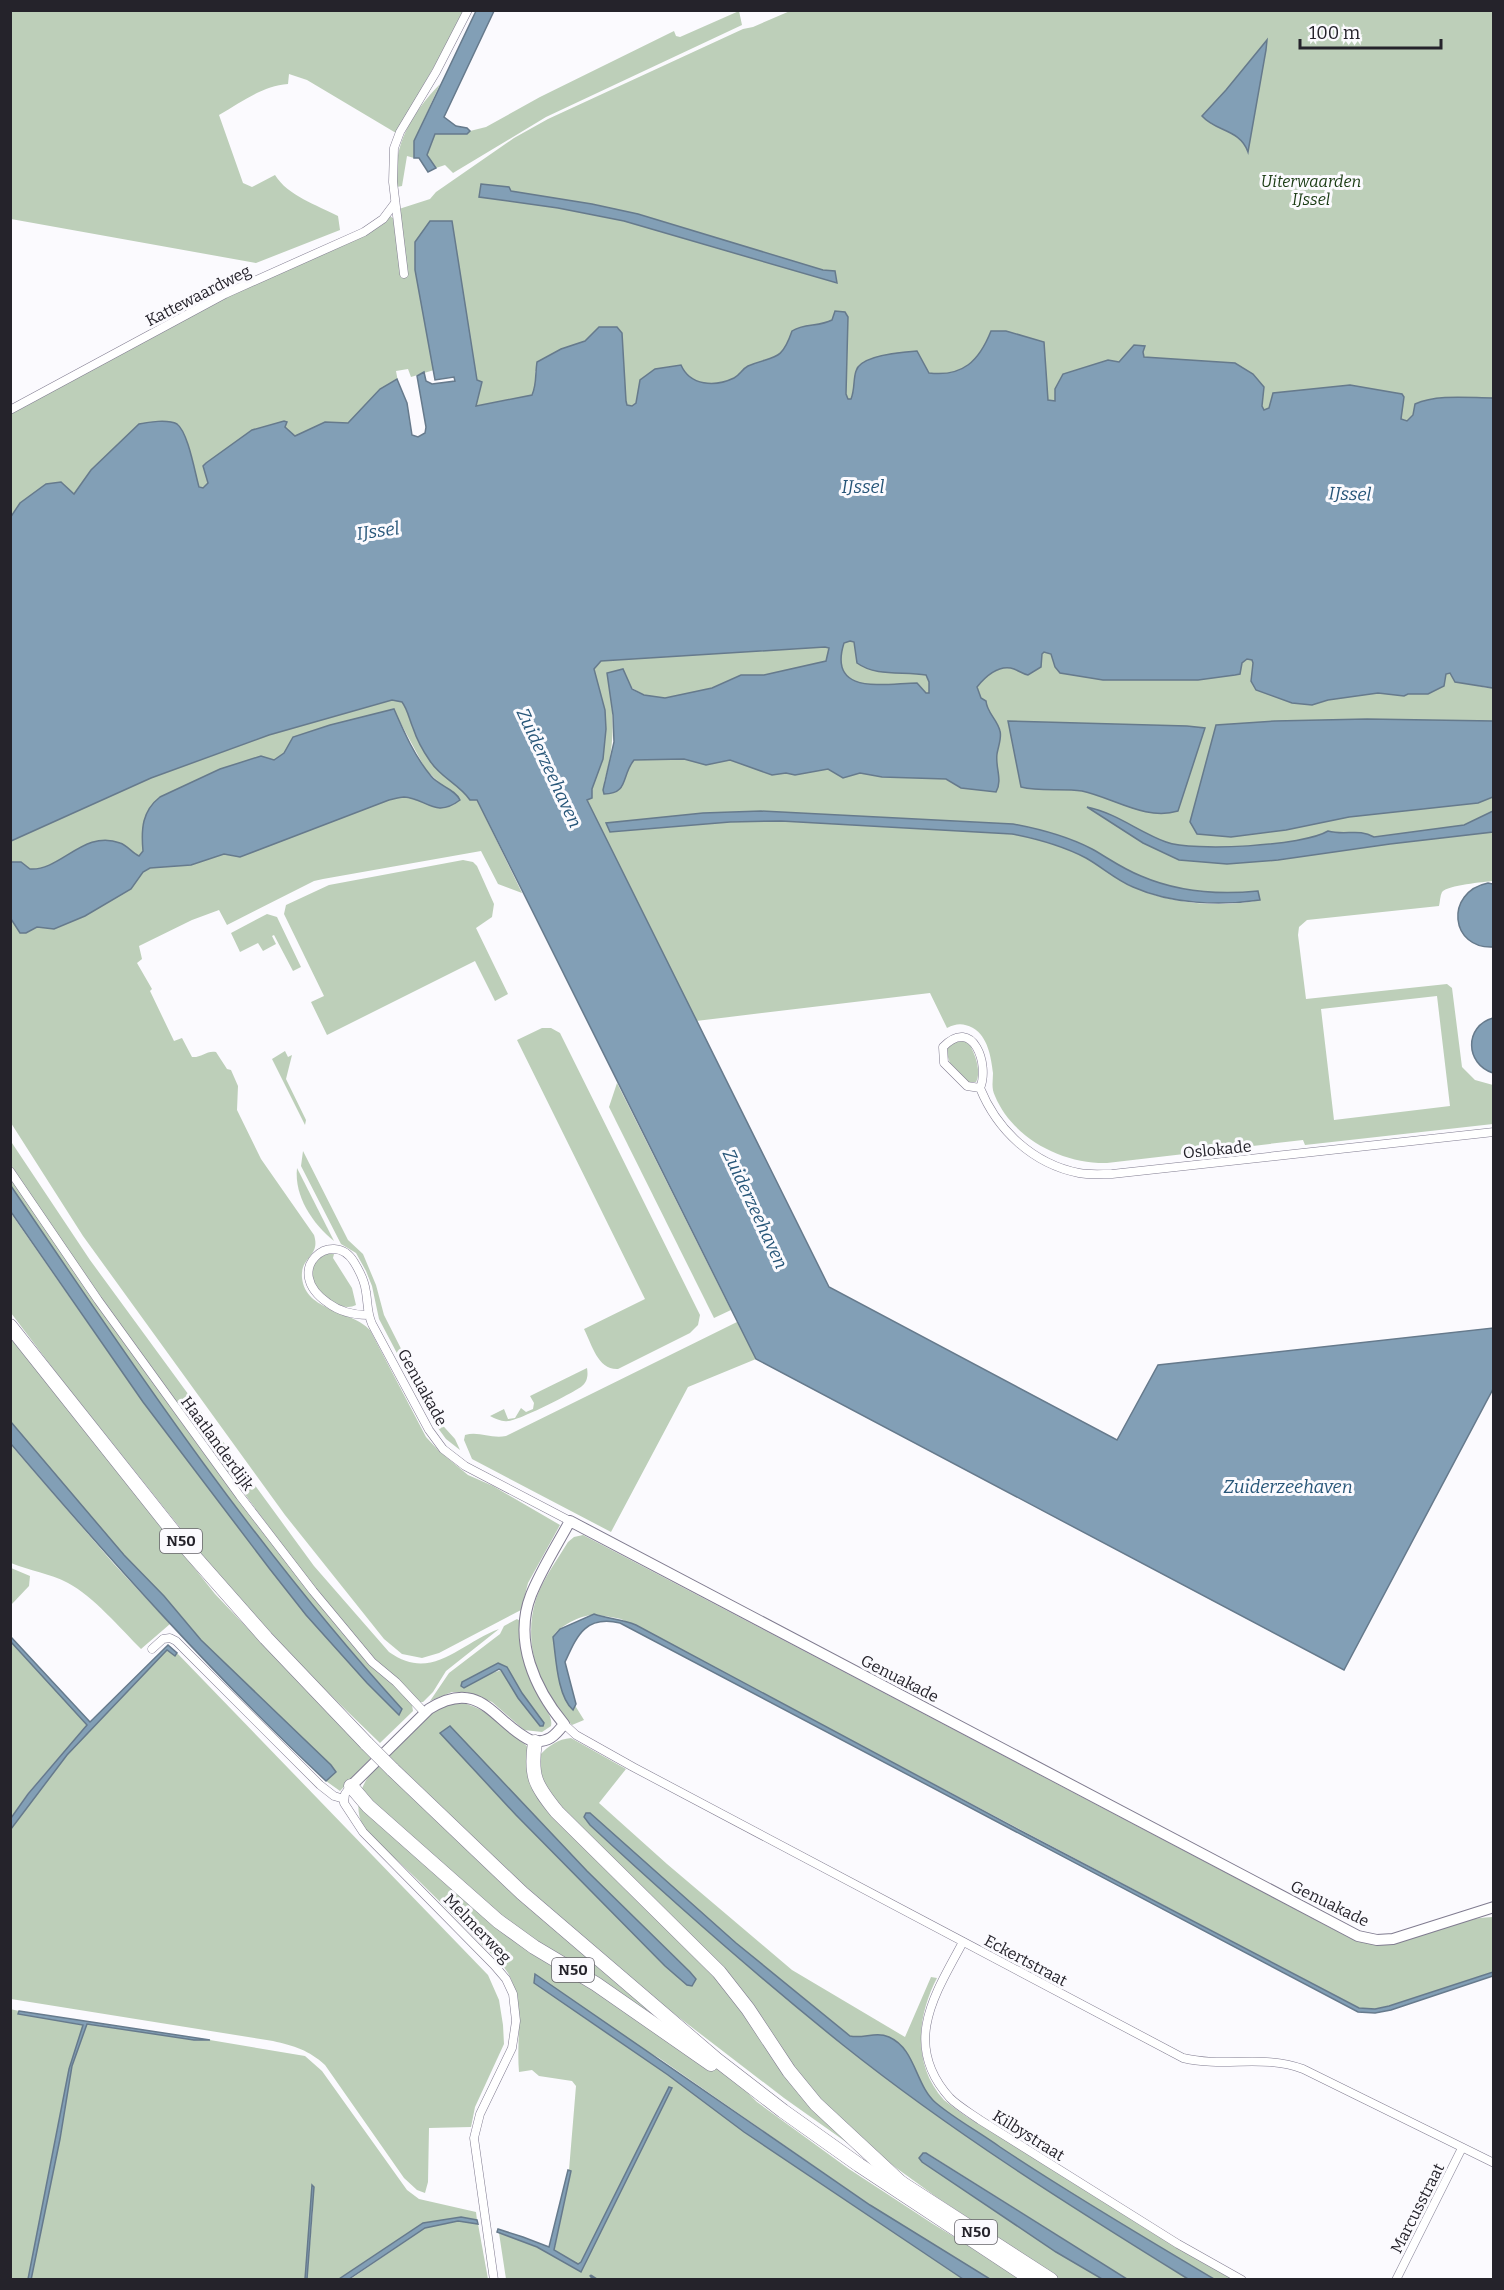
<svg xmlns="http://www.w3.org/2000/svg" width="1504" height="2290" font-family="Bitter,serif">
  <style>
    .green { fill: #bdcfb9; fill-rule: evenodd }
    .water { fill: #829fb6; stroke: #667a8c; stroke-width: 1.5; fill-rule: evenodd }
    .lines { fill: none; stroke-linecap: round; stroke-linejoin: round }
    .stream { stroke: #667a8c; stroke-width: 3 }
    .street-casing { stroke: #807c90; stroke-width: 9 }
    .secondary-casing { stroke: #807c90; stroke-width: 12 }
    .highway-casing { stroke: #807c90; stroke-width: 15 }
    .street { stroke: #fff; stroke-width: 8 }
    .secondary { stroke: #fff; stroke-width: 10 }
    .highway { stroke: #fff; stroke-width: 14 }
    .highway-bridge-casing { stroke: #807c90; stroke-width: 15; stroke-linecap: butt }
    .highway-bridge { stroke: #fff; stroke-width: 14 }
    .labels { text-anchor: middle; stroke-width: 6; stroke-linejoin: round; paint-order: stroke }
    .shield { fill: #fbfafe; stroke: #65646a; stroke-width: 1.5 }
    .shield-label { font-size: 15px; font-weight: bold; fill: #25232b }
    .park-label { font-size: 16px; font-style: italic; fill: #1a3b13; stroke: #fbfafe }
    .street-label { font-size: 16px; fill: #25232b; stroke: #fbfafe }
    .water-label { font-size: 18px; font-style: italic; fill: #265578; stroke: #fbfafe }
  </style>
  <rect width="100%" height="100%" fill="#fbfafe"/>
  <g class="green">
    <path d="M10,11h456l-70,122 -89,-53 -18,-6 -1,10c-26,2 -46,18 -69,31l24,68 9,4 23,-12c13,21 42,30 63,41l2,14 -84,33 -245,-44z"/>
    <polygon points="739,11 742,25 546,117 453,173 445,165 436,168 427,155 435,134 467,134 470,131 486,127 540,97 674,31 676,36 680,37"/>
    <polygon points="790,11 1493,11 1493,431 633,410 535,371 537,382 532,395 475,406 477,380 457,262 449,225 431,356 434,370 411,377 408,369 396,371 409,441 11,560 10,414 240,289 375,229 382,225 390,216 394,219 399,209 430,199 436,192 514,138 548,119 743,29 753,27"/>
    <path d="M440,84l-26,57v17l-7,-2 -5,30 -5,1c-5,-42 15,-74 43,-103z"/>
    <path d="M850,640l397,19 204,13c10,10 29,16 42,16v193c-9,1 -45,4 -51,11 -2,4 -2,10 -3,14l-132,14 -8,7 -1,8 8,64 141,-15 5,4 10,79 13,13 18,5v39l-188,21 -2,-5 -196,23c-44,1 -94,-24 -112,-67 -4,-8 -2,-15 -2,-23 -2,-16 -5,-36 -20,-45 -10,-5 -16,-5 -26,0l-17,-35 -234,28 -109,-221 5,-2v-9l11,-30 -9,-90 7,-8 226,-15zM607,673l37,22 34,63 -44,2 -8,10 -4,17 -18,-5c12,-38 10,-71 3,-109zM761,811l252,13c27,5 54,12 79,25 16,9 31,20 48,27 38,16 78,19 118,15l2,9c-39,8 -90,4 -127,-13 -17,-7 -31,-20 -47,-29 -23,-12 -48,-19 -74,-24l-231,-13 -51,1 -119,10 -5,-9 97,-10zM1437,996l13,110 -116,14 -13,-111z"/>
    <path d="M392,700l10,2c6,9 7,17 11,26 4,12 10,23 17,33 11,17 29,23 40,39h7l45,93 -24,-9 -17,-33 -158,28 -9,2 -87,44 -8,-15 -27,10 -53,26 3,13 -5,4 15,26 -2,2 24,50 8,-3 10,19c9,1 15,-7 24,-5l11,17 4,1 7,16 -1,24 24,49 53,76c7,22 -14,21 -12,43 4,34 50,32 68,52l56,107 13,14 29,24 25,11 67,39 -32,58 -7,27 -82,43 -17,5 -20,-4 -18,-15 -99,-124 -202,-279 -72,-113v-282l140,-63 118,-43zM393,709l33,61 18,17 11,17c-27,9 -30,-7 -51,-7 -19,0 -42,13 -60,20l-77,-59 7,2 10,-7z"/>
    <polygon points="463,860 473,862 477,866 494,904 492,917 476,928 508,994 495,1001 475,961 327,1035 311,1002 324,996 284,914 286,905 329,885"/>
    <polygon points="267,914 277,917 301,967 293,971 274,935 272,936 276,944 263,951 258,943 240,952 231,933"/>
    <path d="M542,1028h9l9,5 140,282 -2,10 -8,8 -72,36c-20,1 -26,-24 -34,-40l61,-30 -128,-259z"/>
    <path d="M967,1041c7,9 15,30 9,41h-8l-18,-19 -4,-12 5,-9z"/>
    <polygon points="285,1051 288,1057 292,1055 286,1079 306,1120 305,1125 272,1059"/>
    <polygon points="617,1083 731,1310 714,1318 609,1107"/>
    <path d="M10,1140l80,120 224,306 75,86c43,31 71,-9 110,-23l-53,42 -13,21 -10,10h-3l-45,-42 -59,-70 -177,-238 -128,-185z"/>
    <polygon points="303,1151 348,1240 363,1254 376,1285 384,1315 436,1418 455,1439 460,1450 446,1439 432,1420 379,1319 372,1286 366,1271 356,1253 341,1244 301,1166"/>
    <path d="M297,1168l37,73c-21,-17 -40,-44 -37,-73z"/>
    <path d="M11,1176c86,128 174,256 269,378 41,53 92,99 132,151l1,6 -33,32 -64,-62 -90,-96 -165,-206 -50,-66 -1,-101 133,190 126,166 133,141 -87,-100 -48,-61 -114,-153 -136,-199 -6,-10z"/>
    <path d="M327,1254h7l-1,4 19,30 4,17c-22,12 -68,-36 -29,-51z"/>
    <path d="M737,1322l19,37 -68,28 -77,145 -139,-73 -8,-19 1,-5c14,-4 26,4 41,1z"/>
    <polygon points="10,1336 215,1594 371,1758 340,1791 326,1781 336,1772 331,1765 201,1640 164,1596 124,1555 11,1422"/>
    <path d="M587,1368c1,6 1,13 -5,18 -7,6 -64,35 -74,35 -6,1 -12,-2 -18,-5l14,-7 4,10 7,-1 6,-10 5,4 7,-3 1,-6 -4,-7z"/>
    <path d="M10,1444l104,120 56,60 -29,25c-20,-20 -48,-53 -73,-66 -19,-10 -38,-12 -57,-20z"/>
    <path d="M583,1535l767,403c50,18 94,-20 143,-21v55l-104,34 -14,3 -16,-1 -738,-389c-8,-2 -17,-3 -24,-4 -12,-2 -39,11 -44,22l7,44 24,39 -12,5c-33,-32 -50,-81 -36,-126 7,-20 21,-39 32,-57l6,-5z"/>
    <polygon points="11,1568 30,1576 29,1586 11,1605"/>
    <path d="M517,1619l3,2c0,36 4,48 21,80 4,9 12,15 10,25l-9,6 -18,-2 -32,-28 -26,-10h-14l-22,9 19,-28 51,-39 4,-8zM498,1663l9,4 15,26 19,25 -1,8 -22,-28 -16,-28 -40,12z"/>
    <polygon points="11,1642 87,1725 28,1793 11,1818"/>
    <path d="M167,1650l8,6 2,-3 311,322 11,25 4,25 1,19 -29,63 -4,20 -42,1 -1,54 -3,11 -8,-3 -13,-12 -79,-113c-16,-15 -31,-19 -52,-24l-262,-42 -1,-170 57,-74z"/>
    <path d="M459,1702c29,6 48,27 70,46l1,28 212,228 128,155 -86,-61 -129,-99 -125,-107 -142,-137 42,-41 9,-6zM450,1727l137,144 103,101 -3,13 -171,-170 -76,-82z"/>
    <path d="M571,1738l55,31 -27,34 68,61 125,106 113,67 26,-60 6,1c-20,38 -25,87 7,122 7,6 15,11 23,17l269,162h-22c-72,-43 -144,-85 -214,-132 -21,-15 -45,-28 -64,-44 -21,-18 -20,-53 -47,-66 -13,-6 -25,2 -39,-1l-114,-93 -146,-129v11c82,76 166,150 253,220 109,87 227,161 345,234h-61l-200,-126 -8,5 3,4 134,90 46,27h-42l-125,-83 -58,-42 -77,-73 -47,-73 -178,-182 -36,-45v-25c9,-10 19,-17 32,-18z"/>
    <path d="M378,1765l344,303 35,34 92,67 84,55 90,55h-33l-120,-74 -211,-147 -79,-43 88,60 76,57 219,147h-457l-7,-46 38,14 44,24 88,-184 -88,175 -3,2 -24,-13 17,-80 -2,-1 7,-84 -4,-5 -33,-5 -7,-6 -13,2c-3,-33 6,-69 -11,-99 -8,-12 -21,-23 -31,-33 -26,-27 -51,-53 -78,-78 -11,-10 -29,-22 -36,-36 -11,-22 -1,-45 15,-61z"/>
    <polygon points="10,2009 19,2011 19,2014 83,2025 69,2069 28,2279 11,2279"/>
    <polygon points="87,2024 194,2040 210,2040 305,2056 322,2071 407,2190 419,2199 476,2212 477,2220 461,2217 423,2223 339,2279 307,2279 313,2209 313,2186 305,2279 31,2280 60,2139 72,2066"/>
    <polygon points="458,2221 478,2224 488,2279 349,2280 425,2228"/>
  </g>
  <g class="water">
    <polygon points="476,11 494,11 444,117 456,126 467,128 470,131 467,134 435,134 427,155 436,168 428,172 419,158 414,158 414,141"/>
    <path d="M1267,40l-1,10 -18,102c-8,-23 -32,-20 -46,-36l24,-26z"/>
    <polygon points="481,184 509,187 511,191 592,204 638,214 823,270 835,271 837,283 624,221 558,208 479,197"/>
    <path d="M430,221h22l25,159 5,2 -6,24 56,-11c5,-11 3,-21 5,-33l24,-13 24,-8 14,-14h18l5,6 4,68 1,4 5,1 4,-3 4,-23 15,-11 26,-4c9,21 34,22 53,13 6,-3 8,-9 14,-12 26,-11 33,-3 44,-35 12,-8 27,-4 40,-11l3,-9 10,1 3,5 -2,77 2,5h3c4,-10 2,-19 5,-28 4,-16 46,-19 61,-20l12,22c34,4 50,-12 62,-42h15l38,11 4,58 7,1v-12l8,-15 45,-14 11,2 15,-17 11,1 -2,6 1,5 91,6 18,11 11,13 -2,19 2,4 5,-2 4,-15 77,-8 52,9 2,3 -3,22 6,2 6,-6 2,-11c23,-10 54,-6 78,-6v290l-38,-6 -5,-9 -4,1 -2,12 -16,8h-20l-4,2 -26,-3 -50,7 -16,5 -20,-2 -36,-13 -5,-9 2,-18 -1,-3 -5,-1 -5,4 -2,11 -5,1 -37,5h-95l-43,-7 -5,-6 -4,-13 -7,-2 -2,2 -1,13 -13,8c-5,-1 -9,-4 -14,-6 -15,-5 -28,7 -37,18l4,11 5,3c1,12 11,18 14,30 2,7 -2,16 -3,23 -2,13 6,26 -1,38l-35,-4 -15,-9 -64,-2 -22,-4 -17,5 -15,-9 -33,6 -9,-2 -14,2 -42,-15 -24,5 -22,-6 -50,1c-13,16 -5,34 -30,34l-1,-4 11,-48 -1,-27 -6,-42 16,-4 9,20 12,6 21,3 47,-10 29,-13h23l62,-14 3,-13 -4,-1 -224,14 -7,8 11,41 1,19 -3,30 -11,30v9l-5,2 242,487 288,153 41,-75 335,-37v61l-149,281 -588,-311 -279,-559h-7c-11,-16 -29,-22 -40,-39 -7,-10 -13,-21 -17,-33 -4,-9 -5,-18 -11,-26l-10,-2 -123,35 -118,43 -140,63 -1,-323 10,-15 26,-19 15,-2 13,12 17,-24 48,-46c9,-2 29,-5 38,0 11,8 18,49 22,63l4,1 5,-5 -5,-17 3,-3 46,-33 32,-9 3,1 -2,5 10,9 30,-14 23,1 32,-34 17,-10 10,24 5,32 6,2 7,-4 1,-6 -9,-51 7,-4 2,9 6,3 23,-3 -1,-4 -19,3 -20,-110v-28zM850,641l4,1 3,21c19,14 47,8 69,12l3,7v11h-3l-9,-10c-30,0 -90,14 -73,-40z"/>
    <path d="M394,709c10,23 21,48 37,67 8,10 24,13 29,24 -25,19 -34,-2 -56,-3 -4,0 -10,2 -15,3l-149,57 -16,-3 -33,11 -41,3 -7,4 -12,17 -46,27 -31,13 -17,-2 -11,6h-6l-9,-14v-57h10l9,7c31,2 54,-40 90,-26 7,2 12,10 19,13l4,-5c-2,-22 -1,-40 17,-54l60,-28 41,-13 13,4 10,-7 9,-16 37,-12z"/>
    <polygon points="1367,719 1493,721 1493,797 1478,803 1349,817 1286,830 1231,837 1197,834 1190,822 1216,725 1275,721"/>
    <path d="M1008,721l179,5 18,2 -27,83c-32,10 -64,-13 -96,-20 -20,-3 -42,1 -61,-4z"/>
    <path d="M1087,807c29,6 52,25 79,35 27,10 138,4 162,-11 18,5 30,-3 46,6l90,-12 29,-14v21l-103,12 -112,16 -51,4 -48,-4 -36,-17z"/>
    <path d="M761,811l252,13c27,5 54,12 79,25 16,9 31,20 49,27 37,16 77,19 117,15l2,9c-40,6 -89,4 -127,-13 -17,-7 -31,-20 -47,-29 -23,-12 -48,-19 -74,-24l-231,-13 -51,1 -120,10 -4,-9 97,-10z"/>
    <path d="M1488,883l5,1 1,63c-44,3 -50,-55 -6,-64z"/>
    <path d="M1493,1018h1l-1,55c-28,-9 -29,-47 0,-55z"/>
    <path d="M11,1186c122,180 244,362 391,523l-3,6 -32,-32 -61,-68 -37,-47 -126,-166 -132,-190z"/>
    <path d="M11,1422l113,133 40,41 37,44 130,125 5,7 -10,9c-113,-106 -215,-220 -315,-337z"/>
    <path d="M594,1614c14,5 27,5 42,11l385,206 338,177 16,1 14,-3 104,-34v4l-102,34 -16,3 -17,-1 -738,-389c-35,-8 -43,13 -55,39l11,42 -3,6c-16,-14 -17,-53 -20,-73l7,-8z"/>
    <polygon points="11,1637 90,1722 168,1645 177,1653 175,1656 167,1650 67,1755 11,1829 11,1818 28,1794 87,1725 11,1642"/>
    <polygon points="498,1663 507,1667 522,1693 544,1723 543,1726 540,1726 518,1698 501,1670 499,1669 464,1688 461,1686 462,1682"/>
    <polygon points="450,1726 587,1871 690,1972 696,1979 692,1986 687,1985 665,1966 516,1815 440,1733"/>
    <path d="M586,1813h4l146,130 114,93c14,3 25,-5 39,1 27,12 26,48 47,66 19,16 43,29 64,44 70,47 142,89 214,132h-26c-118,-73 -236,-147 -345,-234 -87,-70 -171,-144 -253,-220l-6,-8z"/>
    <polygon points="535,1974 870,2205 990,2279 963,2279 960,2277 744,2132 668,2075 534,1983"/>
    <polygon points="19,2011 210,2040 194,2040 87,2024 72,2066 60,2139 31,2280 28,2279 69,2069 83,2025 18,2014"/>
    <polygon points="669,2087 672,2088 581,2272 537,2247 497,2232 498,2229 523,2237 549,2247 568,2170 571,2171 554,2250 578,2264 581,2262"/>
    <polygon points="923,2153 926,2153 1127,2279 1102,2279 1056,2252 922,2162 919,2158"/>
    <polygon points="312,2185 314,2187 307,2279 305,2279"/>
    <polygon points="461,2217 477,2220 478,2224 458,2221 425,2228 349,2279 339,2279 423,2223"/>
  </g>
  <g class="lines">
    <polyline class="stream" points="591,2276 597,2280"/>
    <defs>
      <g id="street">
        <polyline points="404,274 393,182 394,148 400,132 436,72 468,10"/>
        <polyline points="10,410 225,294 364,232 383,219 395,203"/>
        <path d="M980,1088l-13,-2 -23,-23 -1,-16c30,-31 47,18 37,41 17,42 53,76 99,85 10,2 22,1 33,1l382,-42"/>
        <polyline points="10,1171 98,1300 240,1496 313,1591 372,1662 396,1682 425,1713"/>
        <path d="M368,1315c-16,0 -28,-3 -40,-12 -48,-33 5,-76 26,-41 5,8 11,21 12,30 2,12 1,21 6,32l57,106 14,19 22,17 105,55"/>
        <polyline points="152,1649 163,1639 170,1638 176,1641 320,1785 334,1796 344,1799"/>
        <path d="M564,1724l12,11 57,32 550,291c42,10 80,-4 120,11l191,94"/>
        <polyline points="351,1786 345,1794 344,1803 363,1832 494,1965 506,1979 513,1994 516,2021 512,2048 480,2114 474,2138 494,2280"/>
        <path d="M963,1942c-28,52 -62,102 -13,156 8,8 20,15 30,22l198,124 64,36"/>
        <polyline points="1396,2280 1462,2148"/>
      </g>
      <path id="secondary" d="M351,1786l78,-77c53,-33 65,15 103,32 16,2 23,-5 32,-17 -29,-35 -51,-83 -33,-129 10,-25 26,-50 39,-74l788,415 19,4 16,-1 101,-32"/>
      <g id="highway">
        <polyline points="10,1326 184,1545 266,1638 367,1744"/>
        <path d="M535,1742c-5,34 0,43 22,70l162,160 29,37 41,62 27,33 85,79"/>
        <polyline points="392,1769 522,1893 717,2060 783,2111 859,2165 1033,2280"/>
        <polyline points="351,1786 368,1806 498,1921 534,1947 596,1984 711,2064"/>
        <polyline points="895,2179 1051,2280"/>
      </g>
    </defs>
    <use href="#street" class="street-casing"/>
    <use href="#secondary" class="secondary-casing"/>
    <use href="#highway" class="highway-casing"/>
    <use href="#street" class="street"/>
    <use href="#secondary" class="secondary"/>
    <use href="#highway" class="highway"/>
    <defs>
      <polyline id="highway-bridge" points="367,1744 392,1769"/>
    </defs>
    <use href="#highway-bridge" class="highway-bridge-casing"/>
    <use href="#highway-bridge" class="highway-bridge"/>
  </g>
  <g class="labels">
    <g class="shield">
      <rect x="160" y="1529" width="42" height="24" rx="4.5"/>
      <rect x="552" y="1958" width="42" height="24" rx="4.5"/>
      <rect x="955" y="2220" width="42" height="24" rx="4.5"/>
    </g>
    <g class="shield-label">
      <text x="181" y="1546">N50</text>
      <text x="573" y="1975">N50</text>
      <text x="976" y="2237">N50</text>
    </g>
    <g class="park-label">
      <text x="1311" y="187">Uiterwaarden<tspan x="1311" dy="18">IJssel</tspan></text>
    </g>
    <g class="street-label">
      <text transform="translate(198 295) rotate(-27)" y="6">Kattewaardweg</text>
      <text transform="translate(1217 1149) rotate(-6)" y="6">Oslokade</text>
      <text transform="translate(423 1387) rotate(61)" y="6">Genuakade</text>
      <text transform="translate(218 1443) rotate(54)" y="6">Haatlanderdijk</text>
      <text transform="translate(900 1678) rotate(27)" y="6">Genuakade</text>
      <text transform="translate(1330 1903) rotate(26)" y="6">Genuakade</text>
      <text transform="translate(478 1928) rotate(46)" y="6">Melmerweg</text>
      <text transform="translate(1026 1960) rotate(28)" y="6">Eckertstraat</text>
      <text transform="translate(1029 2135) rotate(32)" y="6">Kilbystraat</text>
      <text transform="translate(1417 2208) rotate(-63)" y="6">Marcusstraat</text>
    </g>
    <g class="water-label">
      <text x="863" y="493">IJssel</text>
      <text transform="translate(1350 494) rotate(2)" y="6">IJssel</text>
      <text transform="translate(378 531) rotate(-8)" y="6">IJssel</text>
      <text transform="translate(549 768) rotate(65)" y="6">Zuiderzeehaven</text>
      <text transform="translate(755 1209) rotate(65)" y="6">Zuiderzeehaven</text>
      <text x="1288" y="1493">Zuiderzeehaven</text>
    </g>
  </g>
  <rect width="1504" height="2290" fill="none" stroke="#25232b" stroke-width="24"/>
  <path d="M1300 39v9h141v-9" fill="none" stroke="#25232b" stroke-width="3"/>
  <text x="1309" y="39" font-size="18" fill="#25232b" stroke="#fbfafe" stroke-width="4.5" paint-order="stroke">100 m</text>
</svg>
